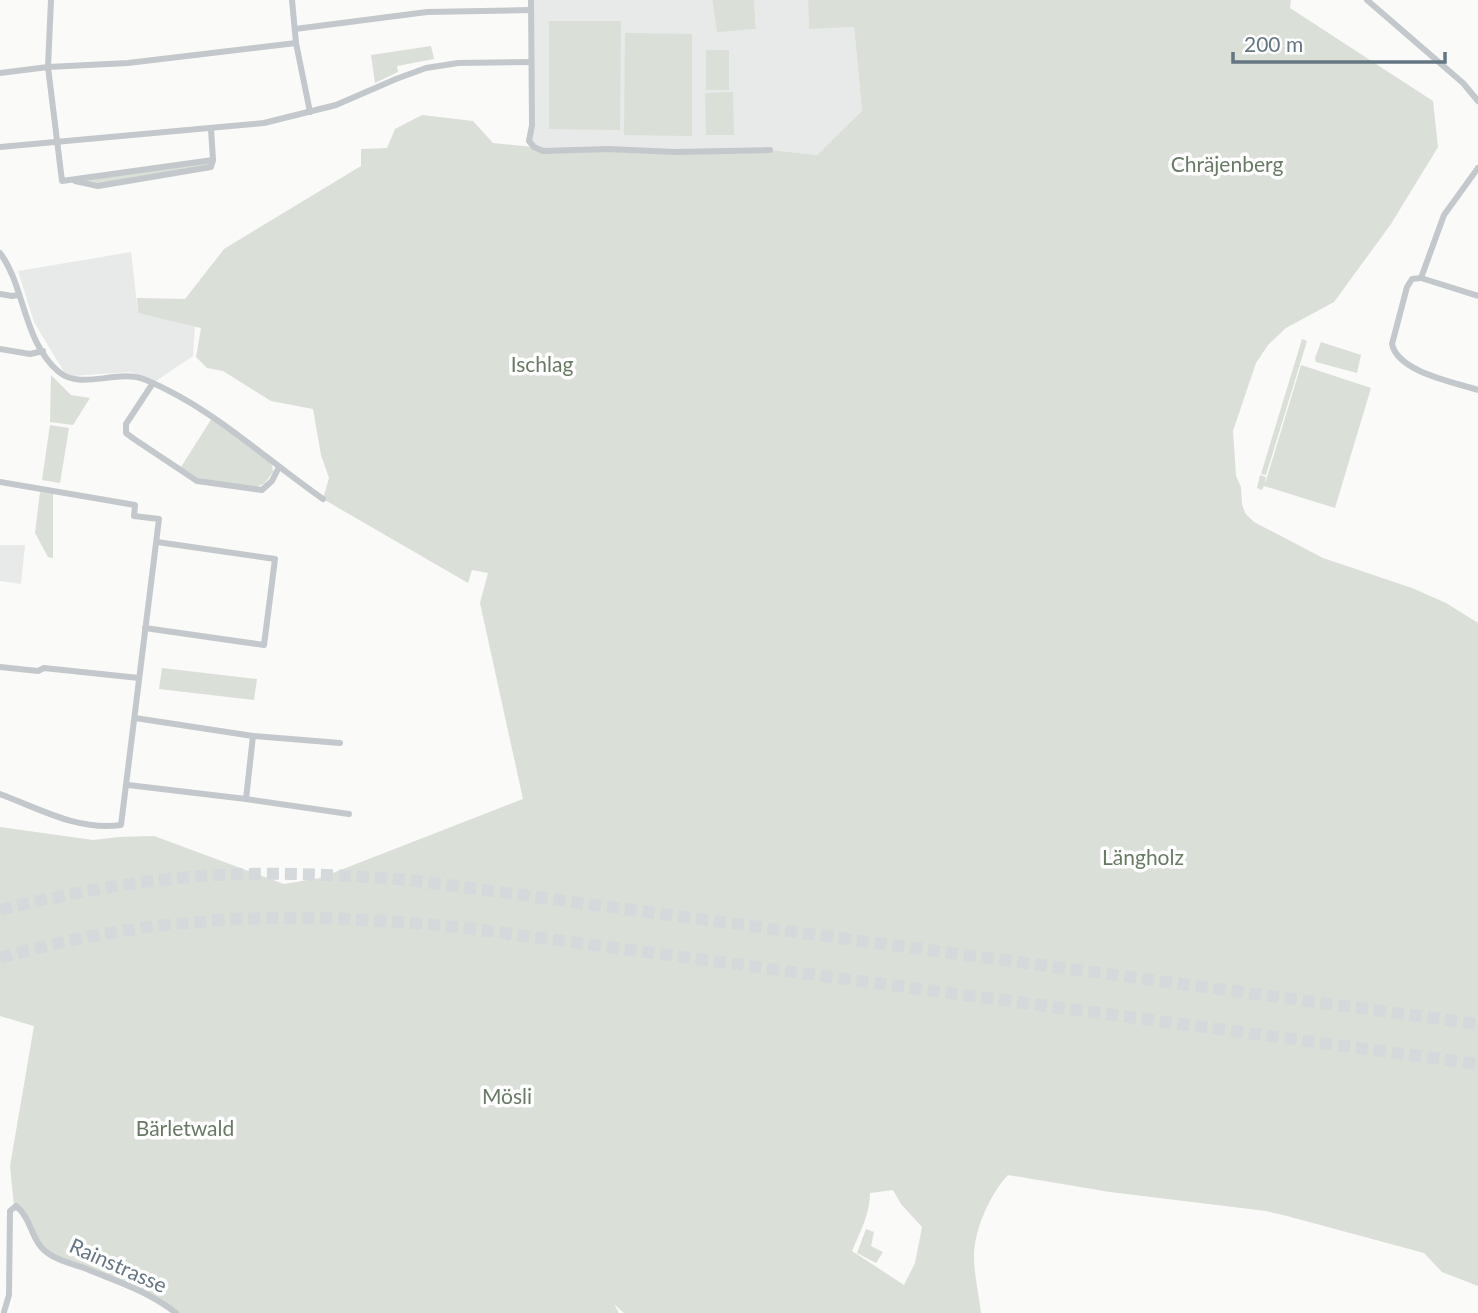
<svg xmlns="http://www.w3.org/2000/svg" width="1478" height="1313" font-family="Lato,sans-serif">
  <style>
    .built { fill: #e8e9e9 }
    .green { fill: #dadfd7; fill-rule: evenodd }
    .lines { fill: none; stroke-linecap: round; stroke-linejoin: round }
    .highway-tunnel { stroke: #d5d9db; stroke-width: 12; stroke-dasharray: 12 6; stroke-linecap: butt }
    .street { stroke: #c3c8cc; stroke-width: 6 }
    .labels { text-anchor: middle; stroke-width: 7; stroke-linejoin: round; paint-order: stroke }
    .park-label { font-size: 21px; fill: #687a64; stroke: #fff }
    .street-label { font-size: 21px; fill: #657683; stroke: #fff }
  </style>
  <rect width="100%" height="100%" fill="#fafaf8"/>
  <g class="built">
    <polygon points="531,0 712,0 717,31 756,29 754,0 808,0 809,28 854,27 862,112 817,155 770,150 543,151 534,147 529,134"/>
    <polygon points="131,252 138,313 195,325 193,356 156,381 130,372 73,376 64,372 34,322 18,271"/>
    <polygon points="0,545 25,545 21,584 0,581"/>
  </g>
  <g class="green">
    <polygon points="712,0 754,0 756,29 717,32"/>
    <path d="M808,0h483l-1,8 143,93 5,46 -47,77 -57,78 -48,26 -18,17 -12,18 -23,68 3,45 5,11 1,17 3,9 9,9 69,36 89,30 34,15 32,20v663l-36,-14 -18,-19 -137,-37 -21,-5 -156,-19 -102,-17c-18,19 -34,55 -34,82 0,18 5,38 7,56h-357l-10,-9 5,9h-443l-13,-10 -120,-53 -20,-38 -9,-6 -4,-40 24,-140 -34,-10v-189l93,13 26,-3 35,-1 130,48 36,-6 203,-79 -43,-196 8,-30 -16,-3 -4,13 -145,-84 6,-21 -8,-23 -8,-46 -42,-8 -48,-30 -16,-3 -11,-11 5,-29 -63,-15 -1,-15 48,1 39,-50 137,-83v-17l26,-1 8,-19 27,-14 51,6 20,22 40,4 11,4 226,-1 47,5 45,-44 -8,-84 -45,2zM893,1190l8,14 21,23 -7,36 -11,22 -52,-34c8,-19 18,-37 18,-58z"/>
    <polygon points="549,21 621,21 620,130 549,129"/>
    <polygon points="625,33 692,34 692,136 624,135"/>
    <polygon points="431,46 434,59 397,66 398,72 375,83 371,55"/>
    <rect x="706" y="50" width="23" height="40"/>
    <polygon points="733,92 734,135 706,135 705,93"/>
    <polygon points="209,163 209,165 100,183 86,180"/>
    <polygon points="1302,339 1307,341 1266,475 1261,474"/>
    <polygon points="1321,342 1361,355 1357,373 1316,362 1315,358"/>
    <polygon points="1301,365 1371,388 1335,508 1264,486 1262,490 1257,488 1260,475 1266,477 1265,484"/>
    <polygon points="51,375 71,395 90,398 73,425 50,422"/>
    <polygon points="212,418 272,464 273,472 264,484 255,487 208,481 198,478 181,467"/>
    <polygon points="50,425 69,428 60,483 42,480"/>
    <polygon points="40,492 53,494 53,558 48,557 35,533"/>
    <polygon points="162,668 257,679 254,700 159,689"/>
    <polygon points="866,1229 874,1232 871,1246 883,1252 876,1263 857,1253"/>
  </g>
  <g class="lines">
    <g class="highway-tunnel">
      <path d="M0,910c66,-16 133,-29 201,-34 70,-5 139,-1 209,4l1068,144"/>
      <path d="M0,958c163,-47 322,-48 489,-27l989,133"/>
    </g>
    <g class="street">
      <polyline points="51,0 48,67 62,181 213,160 211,129"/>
      <polyline points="292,0 296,43 310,112"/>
      <polyline points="531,0 532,125 529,141 534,147 543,151 608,149 675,152 770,150"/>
      <polyline points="1367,0 1463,83 1478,101"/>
      <polyline points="295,29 427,12 531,10"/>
      <polyline points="0,73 48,67 128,63 296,43"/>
      <polyline points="0,147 264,123 336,105 396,79 426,68 458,63 531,62"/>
      <path d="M1478,168l-34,47 -23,63 -9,1 -5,8 -15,57c6,28 61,38 86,46"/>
      <polyline points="75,181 98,186 211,167 213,160"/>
      <path d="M0,253c25,33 23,89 59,119 23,19 59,-4 87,8 67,28 119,79 177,119"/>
      <polyline points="1421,278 1478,296"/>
      <polyline points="0,294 12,296 18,295"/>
      <polyline points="0,349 30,354 43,351"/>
      <polyline points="153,383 126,424 126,433 134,439 197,481 262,490 272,481 279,467"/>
      <path d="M0,482l135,23 -1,11 25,3 -38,306c-43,6 -81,-16 -121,-31"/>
      <polyline points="145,628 264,645 275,559 157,542"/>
      <polyline points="0,667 38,671 44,668 139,678"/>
      <polyline points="135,718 253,736 340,743"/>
      <polyline points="128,785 246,799 349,814"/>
      <polyline points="246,799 253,736"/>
      <path d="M4,1312l5,-17 1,-84 6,-5c16,12 15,37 33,48 10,7 24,10 35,14 32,13 64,23 92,45"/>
    </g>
  </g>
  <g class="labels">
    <g class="park-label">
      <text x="1227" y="172">Chräjenberg</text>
      <text x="542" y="372">Ischlag</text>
      <text x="1143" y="865">Längholz</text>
      <text x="507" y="1104">Mösli</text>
      <text x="185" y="1136">Bärletwald</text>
    </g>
    <g class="street-label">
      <text transform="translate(118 1266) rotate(24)" y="7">Rainstrasse</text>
    </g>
  </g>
  <path d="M1233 52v10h212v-10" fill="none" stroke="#657683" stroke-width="3.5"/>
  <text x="1244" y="52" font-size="21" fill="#657683" stroke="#ffffff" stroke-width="5" paint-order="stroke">200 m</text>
</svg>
